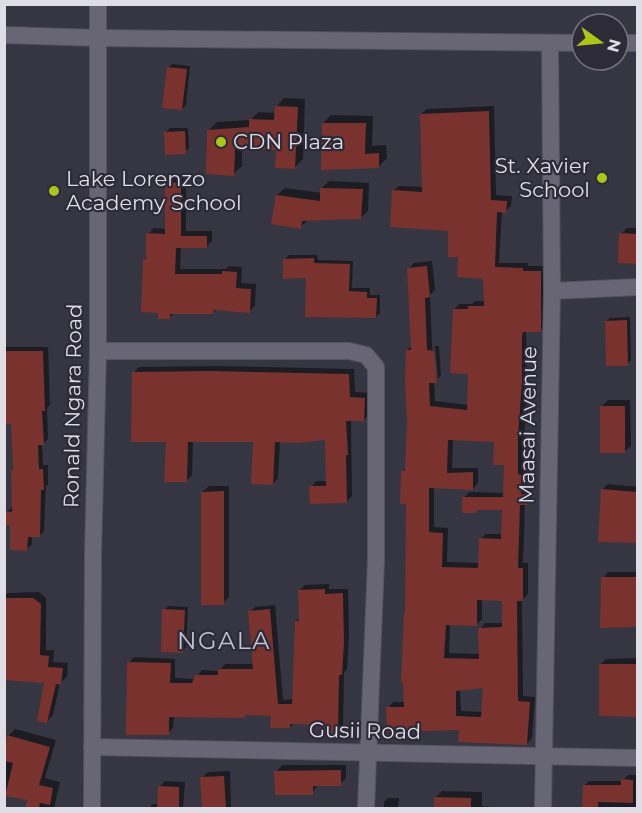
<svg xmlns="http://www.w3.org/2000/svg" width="642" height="813" font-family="Montserrat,sans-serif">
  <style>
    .shadow { fill: #0007; fill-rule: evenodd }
    .building { fill: #79322d; fill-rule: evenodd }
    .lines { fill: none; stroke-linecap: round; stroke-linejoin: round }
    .minor-casing { stroke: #54525d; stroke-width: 18 }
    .minor { stroke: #686675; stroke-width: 16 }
    .poi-dot { fill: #abc615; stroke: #2c2b37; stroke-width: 2 }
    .labels { text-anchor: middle; stroke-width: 4.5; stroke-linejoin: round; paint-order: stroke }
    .poi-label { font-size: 21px; fill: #dfdee7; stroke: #2c2b37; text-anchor: start }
    .street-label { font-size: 21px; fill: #dfdee7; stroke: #2c2b37 }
    .quarter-label { font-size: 24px; letter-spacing: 1.5px; fill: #c2c0d1; stroke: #2c2b37 }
  </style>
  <rect width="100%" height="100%" fill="#363542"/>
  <g class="shadow">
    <polygon points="172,64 190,66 186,105 182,109 168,68"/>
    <polygon points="284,98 305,99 303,159 295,167 277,148 242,147 242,166 233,174 209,130 217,122 250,120 259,112 276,113 276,107"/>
    <path d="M494,106l2,89 16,1 -1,10 -6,5h-3l-3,52h29v3h18v59l-6,6h-14l1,45 -4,94h4l-1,19h6v9l-7,6 -2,59h5v31l-6,6 1,96 12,1 -3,41 -5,6 -67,-16 -72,-20 5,-6h12l3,-199 -5,-31 4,-4 1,-47 -1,-71 6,-5 -4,-77 5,-5 18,-2 3,29 -5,5 2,50 3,33h3l-3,-32h4l2,30 -7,5 1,20 34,4 1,-32 -16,-64 6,-5h12l3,-3h11l-2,-24 -25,-21 -9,-27 -57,-38 6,-5 24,1 -2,-73 6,-5zM453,439l43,2 9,22v30l-36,-1 -5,6 12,14 4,-4h23l-1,26h-16l-6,5v24l-33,-1 1,-34 -14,-1v-40l39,2 5,-6v-15h-26zM482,599h21l1,24h-19l-5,6v25l-31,-1 1,-29h27l5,-5zM484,687l-2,25 -21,-1 -1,-22z"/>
    <polygon points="331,115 373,116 372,146 386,145 387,158 379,166 323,123"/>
    <polygon points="170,128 188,128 189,148 185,152 166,132"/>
    <polygon points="172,177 186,178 186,231 212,231 212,241 206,247 181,247 180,269 226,269 229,266 242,267 241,283 256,284 255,306 249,312 217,309 213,313 175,312 169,318 144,259 148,256 148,234 154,228 167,229 167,183"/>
    <polygon points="329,181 369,183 368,211 360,218 308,220 300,227 277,195 285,188 322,193 322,188"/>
    <polygon points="627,228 638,228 638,262 621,234"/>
    <polygon points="289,255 317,255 318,260 353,261 352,288 370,288 370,295 380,295 380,313 376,317 307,277 285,259"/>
    <polygon points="630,317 631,360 627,364 606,321 610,318"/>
    <polygon points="4,347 48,347 50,405 47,408 48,439 42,445 43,465 48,465 48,484 46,486 44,531 39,536 32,535 32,544 27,549 6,512 13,507 12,471 14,469 11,361 4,361"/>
    <polygon points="216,366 354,369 355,392 370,393 369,414 364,420 351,419 352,496 347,501 311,487 316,481 327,481 326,438 280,441 278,478 273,484 254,440 193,440 192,475 186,481 134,372 139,367"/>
    <polygon points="608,400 630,400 631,446 624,452 602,406"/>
    <polygon points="608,484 638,487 638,541 602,490"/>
    <polygon points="209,486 229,486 229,597 223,603 202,492"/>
    <polygon points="608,572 638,572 638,627 603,578"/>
    <polygon points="329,584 329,589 348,589 349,637 347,669 344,672 343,727 338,732 321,723 294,723 290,727 272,714 207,717 174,716 173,728 168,733 129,663 134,657 175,659 175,678 195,679 202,670 219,671 225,664 254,664 250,612 255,607 275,605 283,700 294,699 296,621 301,617 300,590 305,585"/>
    <polygon points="39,592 46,598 46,650 54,650 53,662 68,663 67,677 60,683 53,715 47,721 46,682 4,679 4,596 8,593"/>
    <polygon points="168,606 188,607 186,647 182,651 164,610"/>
    <polygon points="638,658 638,716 600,665 606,659"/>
    <polygon points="15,729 56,740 45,778 60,782 54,808 27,808 29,799 7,794 4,803 4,749 8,736"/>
    <polygon points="282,765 346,765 346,778 340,784 318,785 312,793 276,772"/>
    <polygon points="230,771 231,808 203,808 202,778 208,772"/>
    <polygon points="628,775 638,775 638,808 584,808 584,786 589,781 622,781"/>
    <polygon points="165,781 185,782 183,808 149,808 153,804 159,804 159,787"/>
    <polygon points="442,791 482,792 482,806 490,807 490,808 435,808 436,797"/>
    <polygon points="388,798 399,798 398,808 384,808 384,802"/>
  </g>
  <g class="building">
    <polygon points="167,67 187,69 182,110 162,108"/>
    <polygon points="275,106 298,107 295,169 275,168 276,150 235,149 234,176 206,174 207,130 249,127 249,119 274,120"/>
    <path d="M489,111l2,89 16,1 -1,12 -9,-1 -2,55 28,1v3h18v61h-18l-1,4v46l-4,55v37l4,1 -1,19h6v11h-7l-2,63h5v33h-6l1,100 12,1 -3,43 -69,-3 1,-12 -72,2 -1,-25h18l-1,-24 -2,-1 3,-70 1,1 1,-109h-6l1,-33h4l2,-50 -2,-39 1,-32h5l-4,-82 20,-2 3,31 -5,1 2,52 7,1 3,32h-8l1,23 37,4 1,-36 -18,-1 3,-64h15v-3h16l-1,-27 -26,-2 1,-20h-10v-26l-58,-4 2,-37 30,2 -2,-78zM448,440l46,2 -1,23h11l-1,32h-41v16h15v-3h25l-1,29 -22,-1 -1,30 -36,-1 1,-34 -14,-1v-44l44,2v-18l-26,1zM477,600l25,1v26l-24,1 1,31 -35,-1 2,-33 31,1zM483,688l-2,29 -25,-1v-25z"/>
    <polygon points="322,123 366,123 365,154 379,153 379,168 321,170"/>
    <polygon points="185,131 186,154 165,155 164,132"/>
    <polygon points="165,182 181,183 181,236 207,236 207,248 176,248 175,274 222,274 222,271 237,272 236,288 251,289 250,313 214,310 213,314 170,314 170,319 158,319 158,313 141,312 143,259 146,259 146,233 165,234"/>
    <polygon points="320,188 363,189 361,219 302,221 301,229 271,224 276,195 320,201"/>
    <polygon points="619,233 638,234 638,264 618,263"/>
    <polygon points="314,258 314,263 350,264 349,291 367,292 367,298 377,298 376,318 305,317 306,278 283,279 283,259"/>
    <polygon points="627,320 628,366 606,366 605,321"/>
    <polygon points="4,351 43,351 45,411 42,411 44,445 38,445 39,469 43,469 44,490 41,490 40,537 28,537 27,551 10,550 10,525 5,525 5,511 12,512 11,470 13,470 11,424 4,424"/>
    <polygon points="210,371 349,374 350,397 365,398 364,421 346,421 348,455 346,455 347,503 310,504 309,486 326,486 325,440 298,443 275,442 273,485 251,484 253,442 188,442 187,482 164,482 166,442 131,442 132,372"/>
    <rect x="600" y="406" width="25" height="47"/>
    <polygon points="601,489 638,492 638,543 598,542"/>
    <polygon points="224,491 224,605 201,605 201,492"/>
    <polygon points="601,577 638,577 638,627 600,628"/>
    <polygon points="325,589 325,594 343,593 344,643 342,675 339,675 338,733 319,733 320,725 290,724 290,728 270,728 271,716 245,715 245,718 169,717 169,735 126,735 127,662 171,663 170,683 192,683 195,675 218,675 218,669 253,669 248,611 270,609 278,704 292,704 295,621 299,621 298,590"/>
    <polygon points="4,598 33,598 41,604 40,655 49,656 48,667 63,668 61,685 56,684 47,723 37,721 44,683 4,680"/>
    <polygon points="162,609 185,610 183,653 161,652"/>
    <polygon points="599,664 637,664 638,717 599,716"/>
    <polygon points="7,735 50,747 39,785 53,788 50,805 40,803 39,808 25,808 27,800 5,796 13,763 4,761"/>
    <polygon points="341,770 341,786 313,786 313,795 275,795 274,771"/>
    <polygon points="224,776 226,808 202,808 200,777"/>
    <polygon points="621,779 633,780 633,803 598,802 598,808 582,808 583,785 621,785"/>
    <polygon points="158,786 179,787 179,808 157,808"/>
    <polygon points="434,797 471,798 471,808 434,808"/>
  </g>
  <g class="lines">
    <defs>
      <g id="minor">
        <polyline points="4,35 98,38 582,43"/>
        <polyline points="618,43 638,43"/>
        <polyline points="552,291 638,287"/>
        <polyline points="98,351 349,351 366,355 376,367 376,561 366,808"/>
        <polyline points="92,747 638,758"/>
        <polyline points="92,808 93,554 98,351 98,4"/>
        <polyline points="543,808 552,291 550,43"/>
      </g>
    </defs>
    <use href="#minor" class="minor-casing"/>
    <use href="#minor" class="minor"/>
  </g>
  <g class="poi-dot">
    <circle cx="221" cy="142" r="6"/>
    <circle cx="602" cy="178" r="6"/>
    <circle cx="54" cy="191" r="6"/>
  </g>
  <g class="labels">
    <g class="poi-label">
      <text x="233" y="149">CDN Plaza</text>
      <text x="590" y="173" text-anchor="end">St. Xavier<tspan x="590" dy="24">School</tspan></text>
      <text x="66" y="186">Lake Lorenzo<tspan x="66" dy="24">Academy School</tspan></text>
    </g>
    <g class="street-label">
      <text transform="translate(73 406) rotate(-89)" y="7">Ronald Ngara Road</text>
      <text transform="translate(528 425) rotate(-89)" y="7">Maasai Avenue</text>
      <text transform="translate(365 731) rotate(1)" y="7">Gusii Road</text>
    </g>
    <g class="quarter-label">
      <text x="224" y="649">NGALA</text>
    </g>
  </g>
  <rect width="642" height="813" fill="none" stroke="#dfdee7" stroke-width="12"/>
  <g transform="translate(600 42) rotate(105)"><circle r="28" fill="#2c2b37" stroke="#74737d" stroke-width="1.5"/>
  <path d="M0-4.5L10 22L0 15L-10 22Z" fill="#abc615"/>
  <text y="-9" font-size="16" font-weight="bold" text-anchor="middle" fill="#dfdee7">N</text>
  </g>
</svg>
